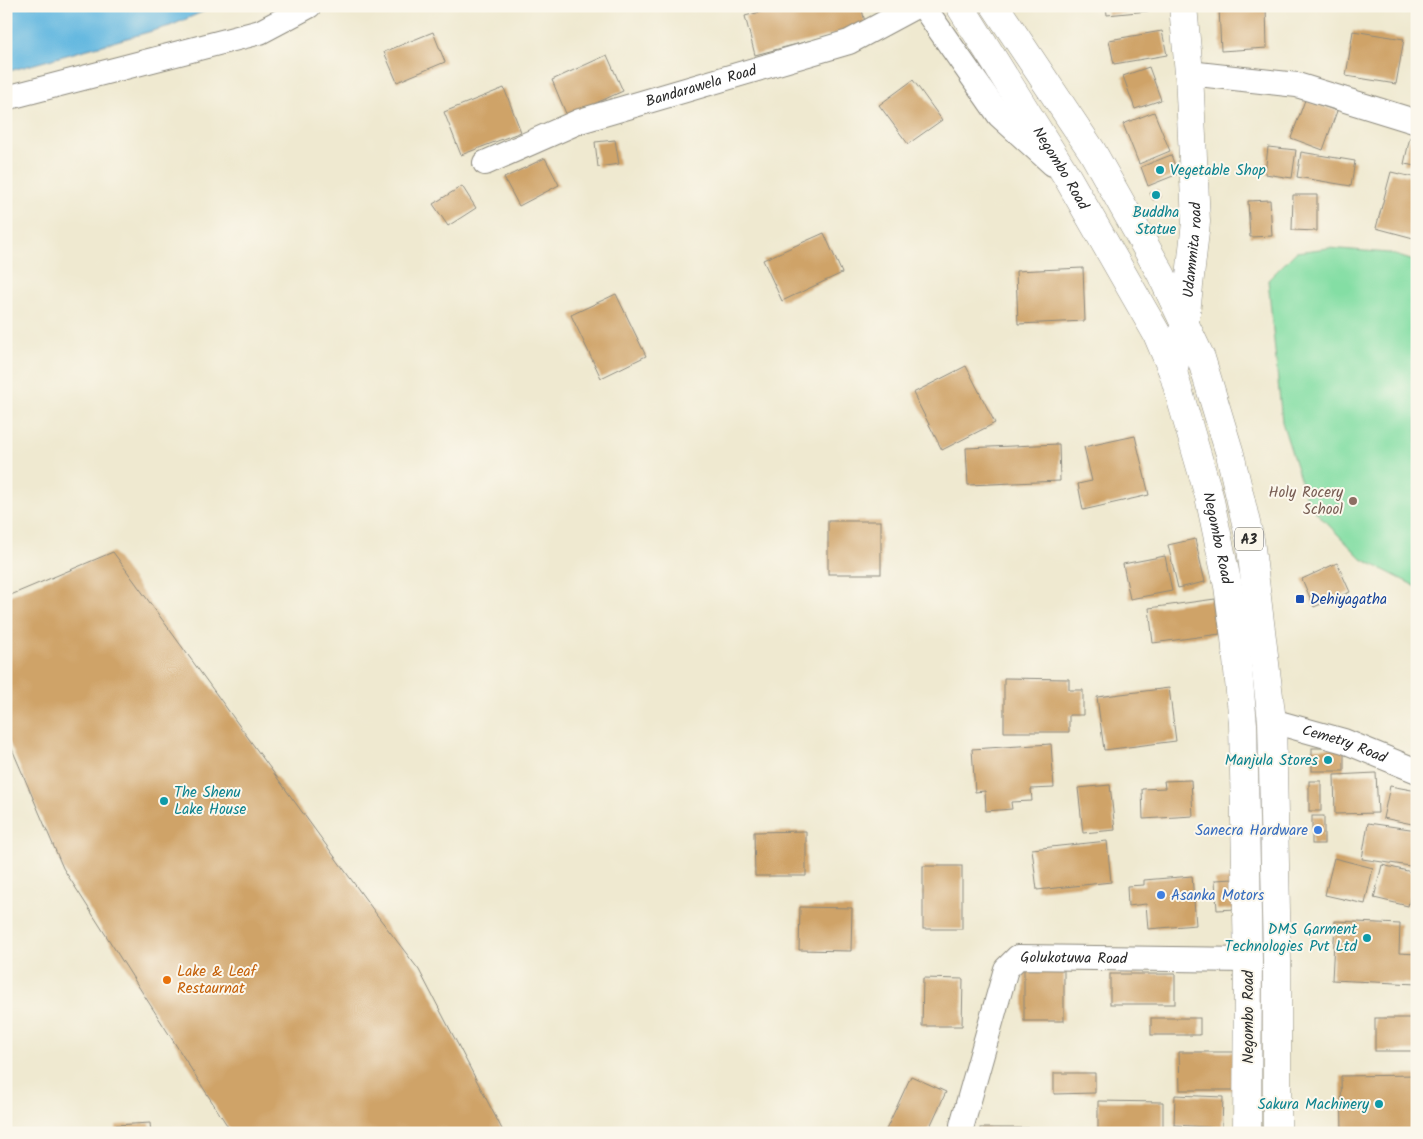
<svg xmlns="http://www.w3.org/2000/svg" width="1423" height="1139" font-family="Kalam,sans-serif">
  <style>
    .green { fill: #84dea4; stroke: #588468 }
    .water { fill: #64b8e0; stroke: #487286 }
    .building { fill: #cfa368 }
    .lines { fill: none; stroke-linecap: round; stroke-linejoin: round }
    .street-casing { stroke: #8d8a7e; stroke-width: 26 }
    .secondary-casing { stroke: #8d8a7e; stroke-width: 29 }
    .highway-casing { stroke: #8d8a7e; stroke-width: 29 }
    .street { stroke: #fff; stroke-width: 24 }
    .secondary { stroke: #fff; stroke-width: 28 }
    .highway { stroke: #fff; stroke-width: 28 }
    .culture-dot { fill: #0f9aa8; stroke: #fbf7ec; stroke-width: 2 }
    .education-dot { fill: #8d6e63; stroke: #fbf7ec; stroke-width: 2 }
    .transit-dot { fill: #1a4fb4; stroke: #fbf7ec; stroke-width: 2 }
    .shop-dot { fill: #3f7fe0; stroke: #fbf7ec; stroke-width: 2 }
    .food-dot { fill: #e8710a; stroke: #fbf7ec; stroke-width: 2 }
    .labels { text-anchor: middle; stroke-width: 4; stroke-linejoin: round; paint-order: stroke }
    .shield { fill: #fbf7ec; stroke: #696865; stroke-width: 1 }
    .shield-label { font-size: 14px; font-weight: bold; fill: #2b2b2b }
    .street-label { font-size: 15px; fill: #2b2b2b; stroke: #fbf7ec }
    .culture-label { font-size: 15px; fill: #0d838f; stroke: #fbf7ec; text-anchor: end }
    .education-label { font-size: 15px; fill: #785e54; stroke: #fbf7ec; text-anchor: end }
    .transit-label { font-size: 15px; fill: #164399; stroke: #fbf7ec; text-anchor: start }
    .shop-label { font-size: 15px; fill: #366cbe; stroke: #fbf7ec; text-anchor: end }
    .food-label { font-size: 15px; fill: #c56008; stroke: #fbf7ec; text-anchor: start }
  </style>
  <rect width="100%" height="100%" fill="#fbf7ec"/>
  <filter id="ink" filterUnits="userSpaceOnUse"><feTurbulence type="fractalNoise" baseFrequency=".02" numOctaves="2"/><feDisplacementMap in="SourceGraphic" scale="10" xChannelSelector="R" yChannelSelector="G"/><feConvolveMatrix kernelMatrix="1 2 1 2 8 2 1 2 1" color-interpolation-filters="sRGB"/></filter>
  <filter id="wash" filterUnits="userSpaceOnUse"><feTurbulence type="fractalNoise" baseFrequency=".0096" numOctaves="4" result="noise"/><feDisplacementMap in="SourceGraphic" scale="20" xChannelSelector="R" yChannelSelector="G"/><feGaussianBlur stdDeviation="1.12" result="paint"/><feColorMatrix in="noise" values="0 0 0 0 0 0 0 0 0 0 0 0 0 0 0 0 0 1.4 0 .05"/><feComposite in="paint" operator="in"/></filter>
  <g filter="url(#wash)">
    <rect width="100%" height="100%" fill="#efe9d0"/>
    <polygon class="green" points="1328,248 1389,253 1417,262 1417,587 1362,559 1308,504 1282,422 1268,280 1296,252"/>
    <polygon class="water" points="6,6 216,6 170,26 6,72"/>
    <g id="blocks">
      <g class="building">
        <polygon points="783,6 861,6 866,26 755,55 745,16"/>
        <polygon points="1106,6 1147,6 1148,11 1107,15"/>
        <polygon points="1266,6 1267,48 1221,51 1219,7"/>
        <polygon points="1162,31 1167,55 1114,64 1109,40"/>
        <polygon points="1353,31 1404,39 1396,84 1346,76"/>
        <polygon points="433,32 445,62 397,82 384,52"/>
        <polygon points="607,55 623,91 567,116 552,80"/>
        <polygon points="1149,67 1161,100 1135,109 1123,76"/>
        <polygon points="913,80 942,120 908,144 879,105"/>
        <polygon points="504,88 521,132 461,155 444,112"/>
        <polygon points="1305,100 1337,111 1323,150 1291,138"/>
        <polygon points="1154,112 1170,151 1139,164 1123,124"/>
        <polygon points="1410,137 1417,139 1417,166 1404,164"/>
        <polygon points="615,140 619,164 598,167 595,142"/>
        <polygon points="1268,147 1296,150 1292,178 1265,174"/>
        <polygon points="1301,152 1355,161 1351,186 1297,177"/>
        <polygon points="1171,155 1178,174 1148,186 1141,167"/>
        <polygon points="545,158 559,185 519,206 504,178"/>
        <polygon points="1391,172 1417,178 1417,239 1376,228"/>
        <polygon points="462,186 476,208 448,226 433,204"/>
        <polygon points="1158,190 1161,197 1153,200 1150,193"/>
        <polygon points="1293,195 1317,195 1317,231 1292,230"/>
        <polygon points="1270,200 1272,236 1250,237 1248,201"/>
        <polygon points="824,233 842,273 782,301 763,260"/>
        <polygon points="1083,268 1085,321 1018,324 1016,271"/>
        <polygon points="616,294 646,356 601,378 571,315"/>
        <polygon points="966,366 995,423 942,450 913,393"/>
        <polygon points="1135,436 1149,495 1083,510 1078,484 1092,481 1084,447"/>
        <polygon points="1059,444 1060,481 968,485 966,448"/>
        <rect x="828" y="521" width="53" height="53"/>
        <polygon points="1195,539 1205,582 1178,588 1168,545"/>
        <polygon points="113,552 377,915 419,970 504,1133 232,1133 63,868 6,735 6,597"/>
        <polygon points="1165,556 1172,591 1130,599 1123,564"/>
        <polygon points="1337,563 1350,592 1314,607 1302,579"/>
        <polygon points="1215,599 1220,634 1153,643 1149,608"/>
        <polygon points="1004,678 1069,679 1069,690 1083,690 1083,715 1069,715 1069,732 1004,732"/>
        <polygon points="1169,688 1176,741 1104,750 1097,697"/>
        <polygon points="1051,744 1054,788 1031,789 1032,801 1011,802 1012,809 986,811 985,791 975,792 972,749"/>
        <rect x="1312" y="748" width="32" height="23"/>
        <polygon points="1376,773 1378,813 1335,814 1334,775"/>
        <polygon points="1191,780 1193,816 1143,819 1142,789 1165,788 1164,781"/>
        <rect x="1309" y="781" width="12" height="30"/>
        <polygon points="1110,785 1115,830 1083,833 1078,788"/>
        <polygon points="1390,786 1417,791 1417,825 1383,818"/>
        <rect x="1312" y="816" width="12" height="28"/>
        <polygon points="1368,823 1417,830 1417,867 1362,859"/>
        <polygon points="806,831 806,876 755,876 754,832"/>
        <polygon points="1107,841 1111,882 1037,890 1032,849"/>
        <polygon points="1334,858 1373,868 1365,904 1325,895"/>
        <polygon points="1382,865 1416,873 1408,906 1374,898"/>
        <rect x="923" y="866" width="39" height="63"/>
        <polygon points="1192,876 1196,925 1148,929 1146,904 1128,906 1127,886 1144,885 1144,880"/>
        <polygon points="1234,879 1236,909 1217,910 1215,880"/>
        <polygon points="800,907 852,908 851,951 799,950"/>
        <polygon points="1335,921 1400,924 1399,953 1417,954 1417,984 1332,980"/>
        <rect x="1024" y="967" width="40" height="54"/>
        <rect x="1110" y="974" width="65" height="30"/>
        <polygon points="923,978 963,979 962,1026 922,1026"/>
        <rect x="1151" y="1018" width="49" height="17"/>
        <rect x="1375" y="1018" width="42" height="33"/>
        <polygon points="1179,1052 1234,1052 1234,1090 1180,1090"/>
        <polygon points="1054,1073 1095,1073 1095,1093 1054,1094"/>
        <polygon points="1417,1075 1417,1133 1342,1133 1341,1076"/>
        <polygon points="911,1076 946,1092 927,1133 887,1133 885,1132"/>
        <polygon points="1175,1095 1223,1097 1222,1128 1174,1125"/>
        <polygon points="1098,1101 1163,1102 1163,1133 1098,1133"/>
        <polygon points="150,1123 151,1133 116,1133 116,1125"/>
        <rect x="980" y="1128" width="69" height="5"/>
      </g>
    </g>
  </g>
  <g filter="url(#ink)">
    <use href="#blocks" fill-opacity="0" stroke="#8d8a7e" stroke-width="1"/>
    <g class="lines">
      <defs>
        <g id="street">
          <polyline points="923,6 999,115 1053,164"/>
          <polyline points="1189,73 1297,85 1417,122"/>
          <polyline points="6,98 260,32 309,6"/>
          <path id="s1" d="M485,163l95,-42 269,-79 67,-36"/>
          <path id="s2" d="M1272,721l72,20 73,30"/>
          <path id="s3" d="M962,1125l44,-156 12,-12 230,3"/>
        </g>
        <g id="secondary">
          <path id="s4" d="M1173,372l12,-50 11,-100 -7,-149 -6,-67"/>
        </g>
        <g id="highway">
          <path id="s5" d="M960,6l106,169 91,159 16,38 36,124 19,90 7,52 8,86 5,236 -1,173"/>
          <polyline points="995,6 1092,151 1161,274 1201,358 1230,454 1250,540 1272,721 1277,960 1277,1133"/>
        </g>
      </defs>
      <use href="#street" class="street-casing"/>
      <use href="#secondary" class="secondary-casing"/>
      <use href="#highway" class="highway-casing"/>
      <use href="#street" class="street"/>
      <use href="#secondary" class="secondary"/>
      <use href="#highway" class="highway"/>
    </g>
  </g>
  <g class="culture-dot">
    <circle cx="1160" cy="170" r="5"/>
    <circle cx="1156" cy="195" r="5"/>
    <circle cx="1328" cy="760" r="5"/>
    <circle cx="164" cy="801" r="5"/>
    <circle cx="1367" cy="938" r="5"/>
    <circle cx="1379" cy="1104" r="5"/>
  </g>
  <circle class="education-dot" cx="1353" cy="501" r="5"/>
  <rect class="transit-dot" x="1295" y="594" width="10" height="10" rx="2.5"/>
  <g class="shop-dot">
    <circle cx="1318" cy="830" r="5"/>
    <circle cx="1161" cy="895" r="5"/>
  </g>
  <circle class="food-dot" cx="167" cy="980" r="5"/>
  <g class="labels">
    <rect class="shield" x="1235" y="527.5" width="28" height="23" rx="4"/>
    <g class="shield-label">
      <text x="1249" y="544">A3</text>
    </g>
    <g class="street-label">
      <text dy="5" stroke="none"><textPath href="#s1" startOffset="230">Bandarawela Road</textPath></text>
      <text dy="5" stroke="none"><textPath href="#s5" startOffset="191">Negombo Road</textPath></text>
      <text dy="5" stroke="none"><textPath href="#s4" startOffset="124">Udammita road</textPath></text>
      <text dy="5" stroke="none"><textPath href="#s5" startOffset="596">Negombo Road</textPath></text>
      <text dy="5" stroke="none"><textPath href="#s2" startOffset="76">Cemetry Road</textPath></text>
      <text dy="5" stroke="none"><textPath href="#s3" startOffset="235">Golukotuwa Road</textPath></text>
      <text transform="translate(1248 1017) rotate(-90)" y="5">Negombo Road</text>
    </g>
    <g class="culture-label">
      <text x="1170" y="175" text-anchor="start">Vegetable Shop</text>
      <text x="1156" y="217" text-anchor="middle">Buddha<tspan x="1156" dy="17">Statue</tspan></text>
      <text x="1318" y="765">Manjula Stores</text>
      <text x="174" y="797" text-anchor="start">The Shenu<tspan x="174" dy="17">Lake House</tspan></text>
      <text x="1357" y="934">DMS Garment<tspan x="1357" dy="17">Technologies Pvt Ltd</tspan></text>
      <text x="1369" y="1109">Sakura Machinery</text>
    </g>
    <g class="education-label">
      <text x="1343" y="497">Holy Rocery<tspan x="1343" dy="17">School</tspan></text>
    </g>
    <g class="transit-label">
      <text x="1310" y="604">Dehiyagatha</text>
    </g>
    <g class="shop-label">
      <text x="1308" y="835">Sanecra Hardware</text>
      <text x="1171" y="900" text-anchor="start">Asanka Motors</text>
    </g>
    <g class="food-label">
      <text x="177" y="976">Lake &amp; Leaf<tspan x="177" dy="17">Restaurnat</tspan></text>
    </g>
  </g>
  <rect width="1423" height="1139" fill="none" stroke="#fbf7ec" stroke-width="25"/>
</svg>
